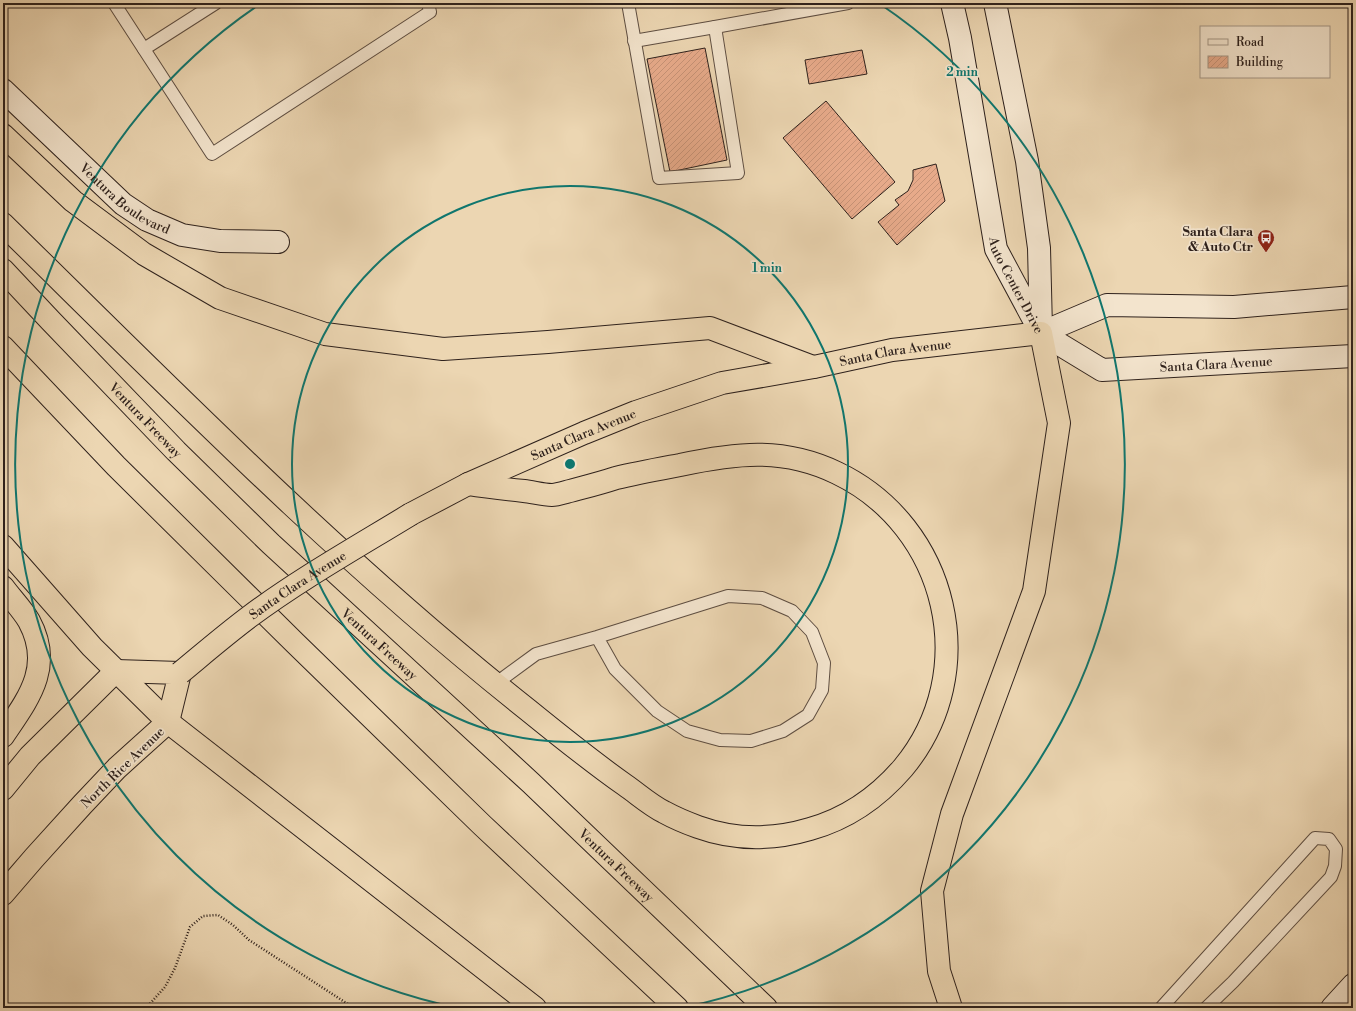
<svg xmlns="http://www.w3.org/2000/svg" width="1356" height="1011" font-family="'Libre Bodoni',serif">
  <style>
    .building { fill: url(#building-hatch); stroke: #2e211c }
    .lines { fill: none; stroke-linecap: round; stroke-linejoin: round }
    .lane-casing { stroke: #5e4e42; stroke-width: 14 }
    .secondary-casing { stroke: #2e211c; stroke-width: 24 }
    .highway-casing { stroke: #2e211c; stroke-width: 24 }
    .path { stroke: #2e211c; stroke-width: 2.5; stroke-dasharray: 1 2; stroke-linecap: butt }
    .lane { stroke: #f3e4cd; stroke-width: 12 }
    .secondary { stroke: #f3e4cd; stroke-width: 22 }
    .highway { stroke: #ecd6b2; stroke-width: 22 }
    .highway-bridge-casing { stroke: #2e211c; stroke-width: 24; stroke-linecap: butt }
    .highway-bridge { stroke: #ecd6b2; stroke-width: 22 }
    .ring { fill: none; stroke: #0f766e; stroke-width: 2 }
    .labels { text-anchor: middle; stroke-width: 3.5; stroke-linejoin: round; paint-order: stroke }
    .street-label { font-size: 13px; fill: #2e211c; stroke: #f3e4cd }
    .poi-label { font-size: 13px; font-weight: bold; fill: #2e211c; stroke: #f3e4cd; text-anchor: end }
    .centre { fill: #0f766e; stroke: #f3e4cd; stroke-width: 2 }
    .ring-label { font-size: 12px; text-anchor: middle; font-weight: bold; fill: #0f766e; stroke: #f3e4cd; stroke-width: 3.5; stroke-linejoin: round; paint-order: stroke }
  </style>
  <defs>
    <pattern id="building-hatch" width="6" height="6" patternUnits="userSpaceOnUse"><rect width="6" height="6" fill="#e7aa8a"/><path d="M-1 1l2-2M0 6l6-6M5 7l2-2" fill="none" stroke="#c69276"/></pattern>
  </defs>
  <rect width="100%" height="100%" fill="#ecd6b2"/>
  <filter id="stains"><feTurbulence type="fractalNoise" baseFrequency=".005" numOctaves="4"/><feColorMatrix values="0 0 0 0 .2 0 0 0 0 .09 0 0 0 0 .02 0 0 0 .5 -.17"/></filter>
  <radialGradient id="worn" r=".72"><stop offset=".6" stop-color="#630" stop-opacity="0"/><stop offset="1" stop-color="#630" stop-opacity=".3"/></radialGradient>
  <g class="building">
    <polygon points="705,48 727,160 670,172 647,59"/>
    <polygon points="862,50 867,74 809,84 805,60"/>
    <polygon points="826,101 895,182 852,219 783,138"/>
    <polygon points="936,164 945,201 897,245 878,222 899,205 895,200 908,191 913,180 913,170"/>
  </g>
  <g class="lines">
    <defs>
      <g id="lane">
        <polyline points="114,3 212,154 430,12 428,3"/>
        <polyline points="628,3 659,178 738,173 715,27 848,3"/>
        <polyline points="634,41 715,27"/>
        <polyline points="144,49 216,3"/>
        <polyline points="495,684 536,654 597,637 728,596 762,598 792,611 812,632 824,663 822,690 808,715 783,731 751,741 720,740 687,731 657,711 615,669 597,637"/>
        <polyline points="1161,1008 1315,838 1329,839 1336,849 1335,866 1331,877 1233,982 1206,1008"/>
      </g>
      <g id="secondary">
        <path id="s1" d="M952,3l8,35 36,211 45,84 61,37 251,-14"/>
        <polyline points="995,3 1027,161 1039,248 1041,329"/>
        <path id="s2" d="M3,90l120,114 24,16 35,15 38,6 58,1"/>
        <polyline points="1041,333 1107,305 1234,307 1353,297"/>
        <polyline points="1332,1008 1353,985"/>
      </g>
      <g id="highway">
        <polyline points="3,135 73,201 144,254 220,298 325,334 443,349 548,342 710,328 813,367"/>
        <path d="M3,224c170,167 338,338 525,486 32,26 64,52 97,75 13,9 25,20 39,27 11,6 23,11 34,15 36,13 75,13 112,2 36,-10 68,-32 93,-61 80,-96 45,-242 -66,-295 -54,-26 -101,-20 -157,-8 -21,4 -43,8 -64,13 -15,5 -31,9 -46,13 -4,1 -14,4 -18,4 -9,0 -19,-3 -28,-4 -19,-2 -37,-4 -56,-7"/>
        <path id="s3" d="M3,270l47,50 126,131 95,93 260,239 235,225"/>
        <polyline points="3,347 116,466 295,643 482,825 677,1008"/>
        <path id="s4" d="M411,514l57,-30 116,-51 52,-21 86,-29 92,-16 78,-17 149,-17 18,90 -25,168 -82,223 -20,77 7,80 12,37"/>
        <polyline points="3,546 92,647 168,722 535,1008"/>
        <path d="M3,587c8,11 19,22 26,34 25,46 -1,78 -26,115"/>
        <polyline points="3,789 30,756 116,671 180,673 168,722 117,768 82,805 34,858 3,894"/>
      </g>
    </defs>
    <use href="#lane" class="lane-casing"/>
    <use href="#secondary" class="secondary-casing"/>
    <use href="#highway" class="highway-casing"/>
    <polyline class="path" points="146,1008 165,987 175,968 190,927 203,916 218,915 233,925 249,940 354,1008"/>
    <use href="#lane" class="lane"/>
    <use href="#secondary" class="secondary"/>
    <use href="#highway" class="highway"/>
    <defs>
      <g id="highway-bridge">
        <path id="s5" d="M180,673c23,-19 45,-38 69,-56 51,-38 108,-70 162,-103"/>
      </g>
    </defs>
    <use href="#highway-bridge" class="highway-bridge-casing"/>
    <use href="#highway-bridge" class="highway-bridge"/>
  </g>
  <g class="ring">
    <circle cx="570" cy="464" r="278"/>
    <path d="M459 1008A555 555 0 0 1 260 4M880 4A555 555 0 0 1 681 1008"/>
  </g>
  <defs>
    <symbol id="bus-pin" viewBox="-11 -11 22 30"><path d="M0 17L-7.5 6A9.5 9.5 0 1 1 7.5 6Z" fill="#8f2418" stroke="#f3e4cd"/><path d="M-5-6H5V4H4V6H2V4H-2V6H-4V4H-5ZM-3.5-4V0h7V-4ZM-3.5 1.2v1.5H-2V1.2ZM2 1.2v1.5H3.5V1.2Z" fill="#fff"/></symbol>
  </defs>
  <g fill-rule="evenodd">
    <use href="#bus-pin" x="1256" y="228" width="20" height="27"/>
  </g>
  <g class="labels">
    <g class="street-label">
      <text dy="5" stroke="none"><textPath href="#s2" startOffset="164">Ventura Boulevard</textPath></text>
      <text dy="5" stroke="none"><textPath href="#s1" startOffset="291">Auto Center Drive</textPath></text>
      <text dy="5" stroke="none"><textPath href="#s4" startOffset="514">Santa Clara Avenue</textPath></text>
      <text dy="5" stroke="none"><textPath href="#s1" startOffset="531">Santa Clara Avenue</textPath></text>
      <text dy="5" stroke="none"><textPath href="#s3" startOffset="207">Ventura Freeway</textPath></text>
      <text dy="5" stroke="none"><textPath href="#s4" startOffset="190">Santa Clara Avenue</textPath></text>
      <text dy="5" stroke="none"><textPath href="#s5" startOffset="147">Santa Clara Avenue</textPath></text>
      <text dy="5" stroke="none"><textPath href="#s3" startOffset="531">Ventura Freeway</textPath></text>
      <text transform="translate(122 767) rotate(-44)" y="5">North Rice Avenue</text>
      <text dy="5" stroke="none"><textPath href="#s3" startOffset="855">Ventura Freeway</textPath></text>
    </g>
    <g class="poi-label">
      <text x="1253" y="236">Santa Clara<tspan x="1253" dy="15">&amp; Auto Ctr</tspan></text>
    </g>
  </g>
  <circle cx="570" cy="464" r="6" class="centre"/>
  <g class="ring-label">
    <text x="962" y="76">2 min</text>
    <text x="767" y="272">1 min</text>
  </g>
  <rect width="1356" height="1011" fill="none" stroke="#ecd6b2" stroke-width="16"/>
  <rect x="4" y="4" width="1348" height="1003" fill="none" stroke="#2e211c" stroke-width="2"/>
  <rect x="8" y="8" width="1340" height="995" fill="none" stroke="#2e211c"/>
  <rect x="1200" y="26" width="130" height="52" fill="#f3e4cd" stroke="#a49686"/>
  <rect x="1208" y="39" width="20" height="6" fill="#f3e4cd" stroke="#a49686"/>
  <text x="1236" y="46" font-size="12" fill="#2e211c">Road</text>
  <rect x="1208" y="56" width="20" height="12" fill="url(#building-hatch)" stroke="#a49686"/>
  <text x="1236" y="66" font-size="12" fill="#2e211c">Building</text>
  <rect width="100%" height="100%" filter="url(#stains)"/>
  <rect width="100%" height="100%" fill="url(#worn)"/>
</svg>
